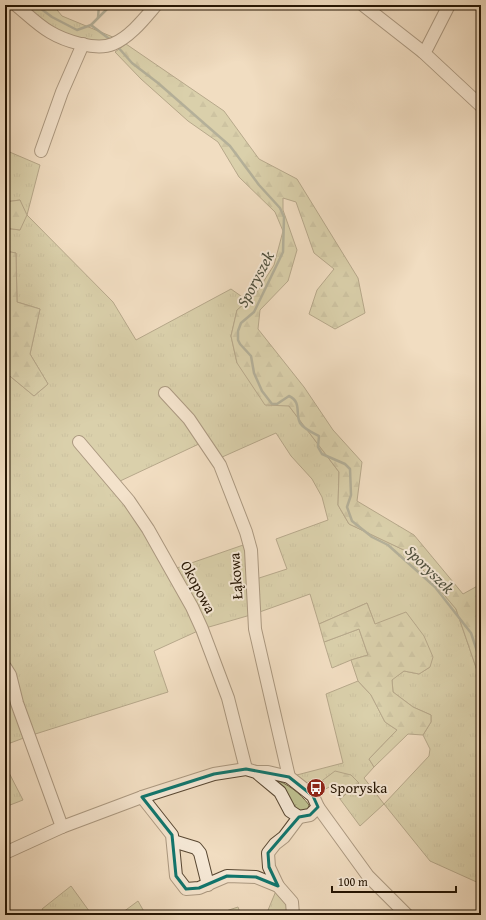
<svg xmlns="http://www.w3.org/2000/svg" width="486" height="920" font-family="'Gentium Book Plus',serif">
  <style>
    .grass { fill: url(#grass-tufts); stroke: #726a4a }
    .forest { fill: url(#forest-firs); stroke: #726a4a }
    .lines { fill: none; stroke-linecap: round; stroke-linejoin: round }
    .stream { stroke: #6c7a69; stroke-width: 2.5 }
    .minor-casing { stroke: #584732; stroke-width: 14 }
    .minor { stroke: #f6e9d7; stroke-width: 12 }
    .marked { fill: none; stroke: #0f766e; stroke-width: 3; stroke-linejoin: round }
    .labels { text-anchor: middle; stroke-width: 4; stroke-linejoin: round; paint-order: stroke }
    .street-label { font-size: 15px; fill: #251503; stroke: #f6e9d7 }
    .poi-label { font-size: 15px; fill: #251503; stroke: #f6e9d7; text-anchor: start }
    .water-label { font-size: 16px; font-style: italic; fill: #4e503e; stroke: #f6e9d7 }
  </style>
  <defs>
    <pattern id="grass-tufts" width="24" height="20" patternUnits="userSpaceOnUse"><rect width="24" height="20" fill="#bec090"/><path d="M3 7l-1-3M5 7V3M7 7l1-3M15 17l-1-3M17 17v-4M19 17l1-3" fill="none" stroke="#a3a47b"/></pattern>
    <pattern id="forest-firs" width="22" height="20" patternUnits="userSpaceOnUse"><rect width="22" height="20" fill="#bec090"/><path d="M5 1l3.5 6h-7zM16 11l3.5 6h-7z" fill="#a3a47b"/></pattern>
  </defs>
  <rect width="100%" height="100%" fill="#f1ddc1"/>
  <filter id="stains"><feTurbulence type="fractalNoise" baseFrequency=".005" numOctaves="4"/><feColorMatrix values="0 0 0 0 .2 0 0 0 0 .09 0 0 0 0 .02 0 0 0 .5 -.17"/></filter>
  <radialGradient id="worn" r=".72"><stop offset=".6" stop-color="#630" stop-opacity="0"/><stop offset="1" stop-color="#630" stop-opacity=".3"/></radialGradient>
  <g class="grass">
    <polygon points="16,5 53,5 62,16 120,40 73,42"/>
    <polygon points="5,150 40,165 27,215 113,302 136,340 231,289 248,301 237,310 231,336 237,363 289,406 339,472 338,505 349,524 408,552 456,609 481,682 481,884 430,861 384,804 360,826 340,799 359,783 351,775 307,792 289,777 343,763 326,694 358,681 371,695 385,722 397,730 369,759 374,767 364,778 384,804 429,756 430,749 423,735 431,722 431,715 413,707 393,692 392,679 404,671 419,674 430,667 375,624 367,603 319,624 310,594 254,614 202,629 171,570 249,543 253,580 287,569 276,539 328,520 322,497 312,479 291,456 276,433 220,458 201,443 118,482 127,502 200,630 154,651 168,692 29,736 5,745 5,706 17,702 5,662 5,372 34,396 48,384 30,354 40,309 17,302 16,253 5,251 5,228 20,230 20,200 5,202"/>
    <polygon points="359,629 368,655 351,660 332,668 324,642"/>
    <polygon points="5,765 23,800 5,807"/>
    <path d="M273,779c14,4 27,14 36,26l-1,6 -11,1z"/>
    <polygon points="71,886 92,915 46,915 42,909"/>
    <polygon points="278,886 293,915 266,915"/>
    <polygon points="138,901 146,915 119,915"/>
  </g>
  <g class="forest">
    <polygon points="126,44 224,111 259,159 297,179 358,278 365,313 335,329 309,314 317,290 334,269 314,253 296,202 283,198 283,210 297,250 288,281 260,310 258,329 304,387 333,430 362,462 357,501 414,535 463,594 481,584 481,682 456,609 408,552 349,524 338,505 339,472 289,406 265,405 237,363 231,336 237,310 255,295 274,265 283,231 275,212 239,177 218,142 188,121 141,79 115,52"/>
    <polygon points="20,200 27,215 20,230 5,228 5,202"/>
    <polygon points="5,251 16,253 17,302 40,309 30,354 48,384 34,396 5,372"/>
    <polygon points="367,603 375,624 406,612 424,636 433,657 430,667 419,674 404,671 392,680 393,692 413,707 431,715 431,722 423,735 408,734 374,767 369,759 397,730 385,722 371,695 358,681 351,660 368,655 359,629 324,642 319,624"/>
    <polygon points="335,771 351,775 359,783 340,799 331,786 313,796 307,792"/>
    <polygon points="238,907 241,915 214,915"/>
  </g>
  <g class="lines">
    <g class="stream">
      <polyline points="36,5 52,17 77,30 91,25 111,5"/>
      <polyline points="98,18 99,5"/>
      <polyline points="91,25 112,41"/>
      <path d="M117,46l15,17 26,20 72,63 29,39 21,23 4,9 -1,35 -29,60 -13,11 -3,8v9l2,4 11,12 3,17 8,18 10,13h5l12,-8c13,6 6,17 11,27 4,6 13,10 19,13l-1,11 4,7 23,10 5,5 1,26 -4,12 5,14 20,16 16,8 47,42 36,46 10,30"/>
    </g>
    <defs>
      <g id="minor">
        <path d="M16,5c11,9 22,20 34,27 15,9 46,19 63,12 17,-7 31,-25 43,-39"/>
        <polyline points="363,5 423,52 481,106"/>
        <polyline points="423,52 427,48 449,5"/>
        <polyline points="41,151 62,92 83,44"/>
        <polyline points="165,393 189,419 220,465 246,532 251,550 255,629 289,777"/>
        <polyline points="79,442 129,501 148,529 192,607 202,629 228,698 246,769"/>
        <polyline points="5,667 10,675 17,703 62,827"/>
        <polyline points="142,797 172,835 176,876 186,889 199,888 227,876 256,877 278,886 292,902 293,915"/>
        <polyline points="318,807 368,876 407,915"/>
        <polyline points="173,841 196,848 200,853 208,885"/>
        <polyline points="5,853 62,827 142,797 214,774 246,769 256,772 268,772 289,777 313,796 318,807 310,815 299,817 290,811 280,792 256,772"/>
        <polyline points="278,886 269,867 268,853 275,844 284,837 299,817"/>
      </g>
    </defs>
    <use href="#minor" class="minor-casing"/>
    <use href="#minor" class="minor"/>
  </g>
  <path d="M0 0H486V920H0ZM246,769l43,8 24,19 5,11 -8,8 -11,2 -31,36 1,14 9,19 -22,-9 -29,-1 -28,12 -13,1 -10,-13 -4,-41 -30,-38 72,-23z" fill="#f1ddc1" fill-opacity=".55" fill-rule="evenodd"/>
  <path class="marked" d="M246,769l43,8 24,19 5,11 -8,8 -11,2 -31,36 1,14 9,19 -22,-9 -29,-1 -28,12 -13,1 -10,-13 -4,-41 -30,-38 72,-23z"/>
  <defs>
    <symbol id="bus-disc" viewBox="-11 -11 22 22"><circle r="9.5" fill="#8f2418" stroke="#f6e9d7"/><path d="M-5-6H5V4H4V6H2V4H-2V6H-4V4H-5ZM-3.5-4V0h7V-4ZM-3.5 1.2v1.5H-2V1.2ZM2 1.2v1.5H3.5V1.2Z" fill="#fff"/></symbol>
  </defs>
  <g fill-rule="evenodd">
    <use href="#bus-disc" x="305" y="777" width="22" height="22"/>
  </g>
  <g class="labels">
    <g class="street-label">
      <text transform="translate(236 576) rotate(-94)" y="5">Łąkowa</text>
      <text transform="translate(198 587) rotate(62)" y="5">Okopowa</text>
    </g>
    <g class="poi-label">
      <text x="330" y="793">Sporyska</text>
    </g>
    <g class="water-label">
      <text transform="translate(255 279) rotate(-62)" y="6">Sporyszek</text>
      <text transform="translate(430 569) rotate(45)" y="6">Sporyszek</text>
    </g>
  </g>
  <rect width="486" height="920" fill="none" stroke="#f1ddc1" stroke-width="20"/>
  <rect x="6" y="6" width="474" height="908" fill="none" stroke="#251503" stroke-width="2"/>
  <rect x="10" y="10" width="466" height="900" fill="none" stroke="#251503"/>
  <path d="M332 886v6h124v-6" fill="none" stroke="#251503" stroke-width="2"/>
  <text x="338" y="886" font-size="12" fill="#251503" stroke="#f6e9d7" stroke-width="3" paint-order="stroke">100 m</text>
  <rect width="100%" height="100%" filter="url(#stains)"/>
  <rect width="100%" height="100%" fill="url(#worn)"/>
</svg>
